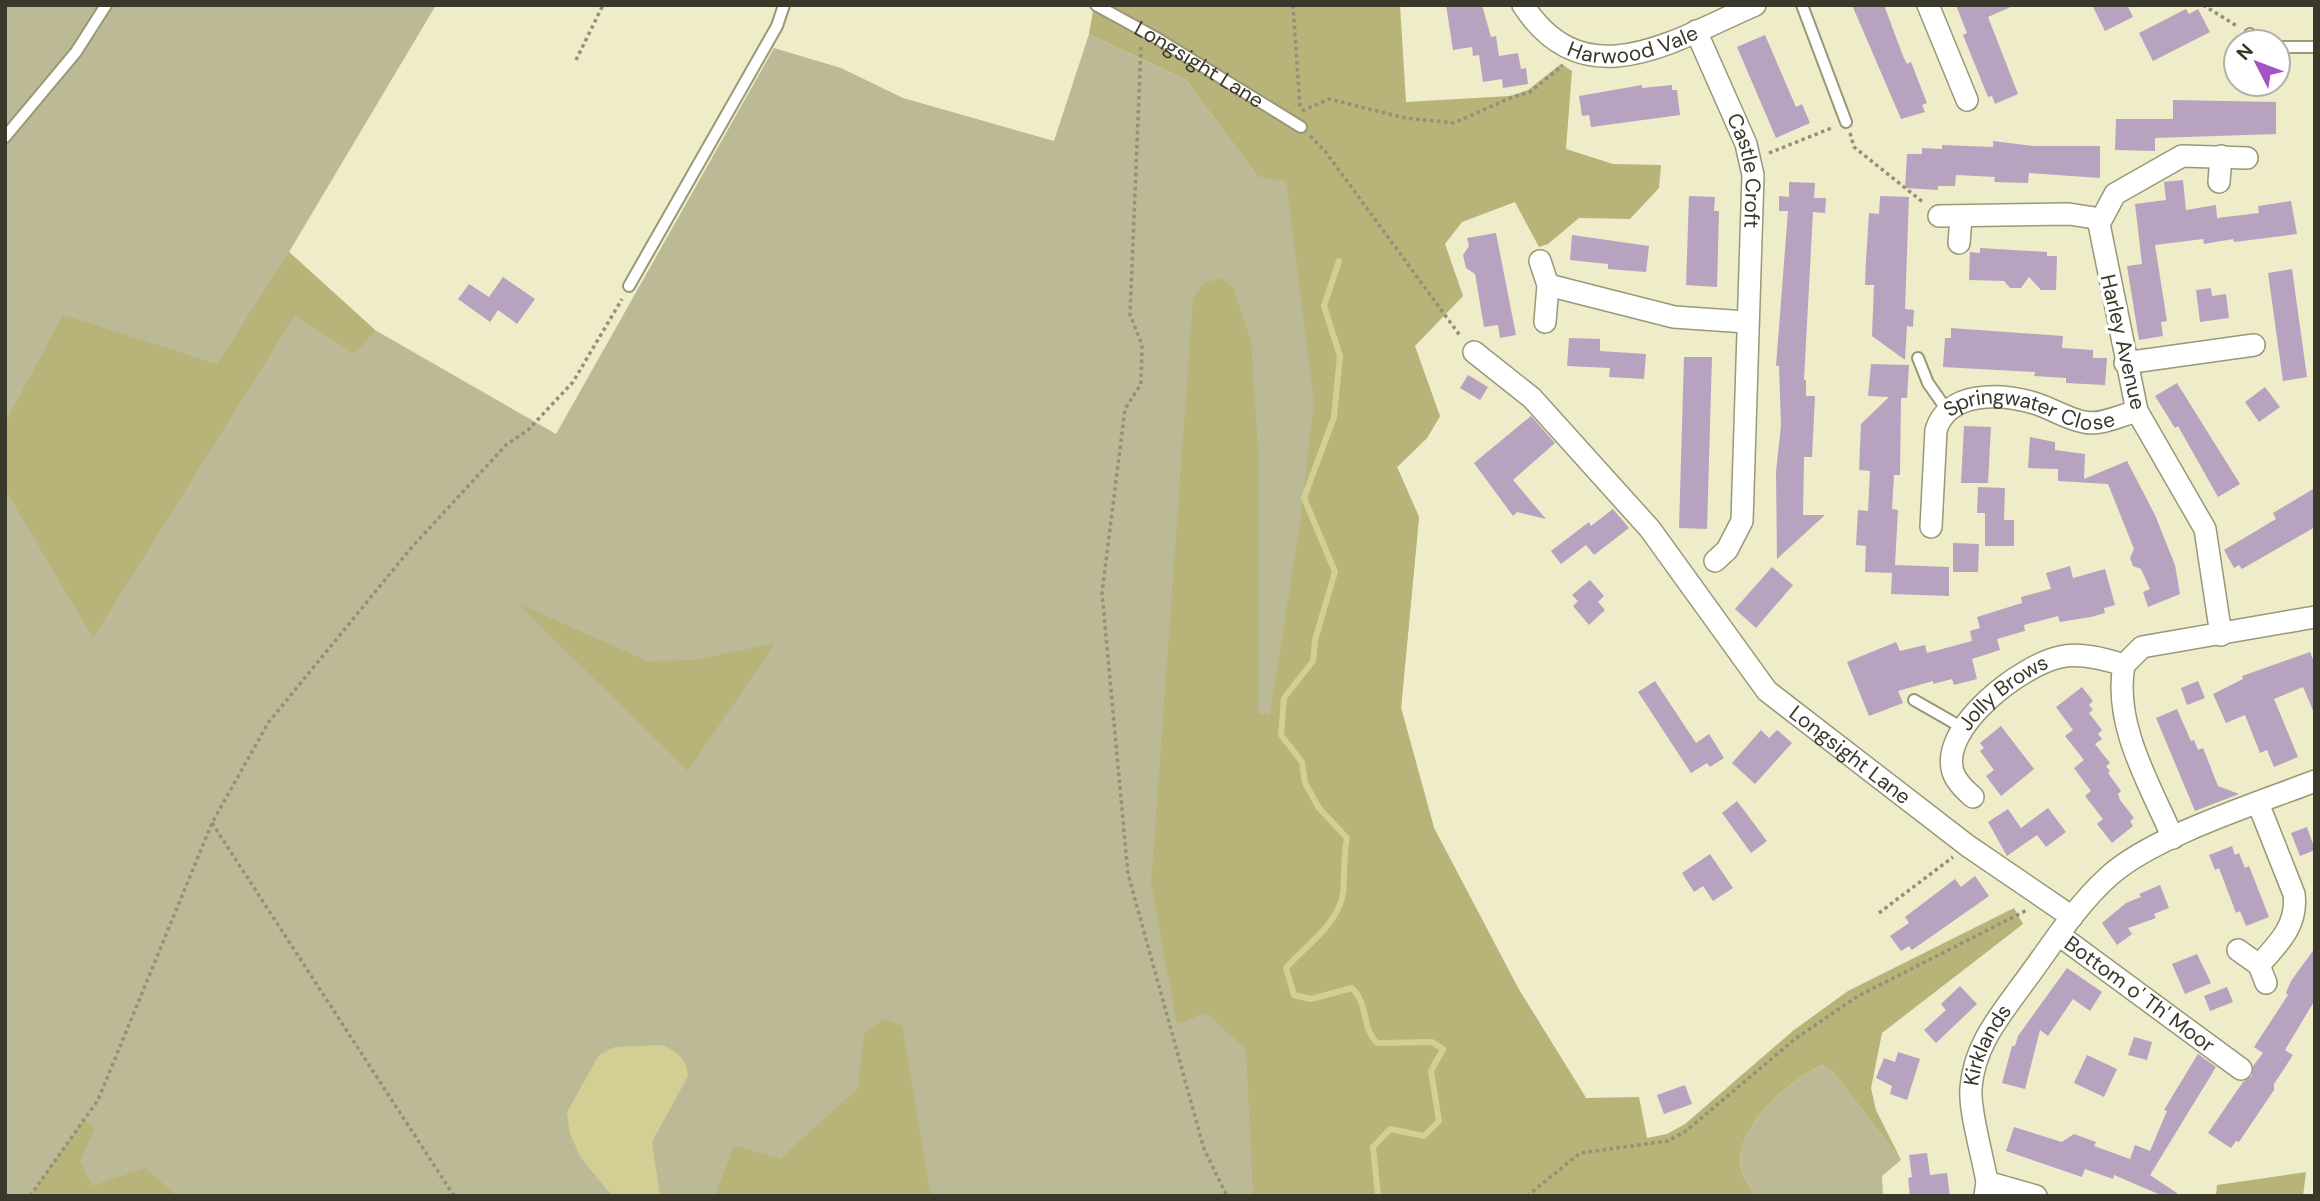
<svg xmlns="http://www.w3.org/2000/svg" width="2320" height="1201" font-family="'DM Sans',sans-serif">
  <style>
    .green { fill: #bcba96 }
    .forest { fill: #b7b379 }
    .water { fill: #d3cf94 }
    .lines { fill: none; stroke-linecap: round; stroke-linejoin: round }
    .stream { stroke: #d3cf94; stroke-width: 6 }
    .building { fill: #b7a3c0 }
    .service-casing { stroke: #999877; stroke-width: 14 }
    .minor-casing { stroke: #999877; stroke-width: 24 }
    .path { stroke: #929179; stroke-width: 3.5; stroke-dasharray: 3.5 3.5; stroke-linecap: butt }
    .service { stroke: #fff; stroke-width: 10 }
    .minor { stroke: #fff; stroke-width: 21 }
    .labels { text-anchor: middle; stroke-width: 7; stroke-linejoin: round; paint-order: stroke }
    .street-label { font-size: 21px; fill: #39382b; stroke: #fff }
  </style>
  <rect width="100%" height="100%" fill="#eeecc9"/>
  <g class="green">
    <polygon points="5,5 436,5 289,252 375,330 556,434 774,48 841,68 903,98 1054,141 1089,34 1186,80 1258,177 1285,178 1440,416 1427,438 1397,467 1419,517 1401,708 1434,828 1518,988 1586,1098 1499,1196 5,1196"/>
    <path d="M1822,1065l11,7 68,88 -19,16 1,20h-128c-4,-8 -11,-16 -13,-24 -12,-42 47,-92 80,-107z"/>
  </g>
  <g class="forest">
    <path d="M1094,5h306l6,97 104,-6 18,-6 33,-26 11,7 -6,78 47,15 48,1 -2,23 -29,31 -51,-1 -31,26 -9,3 -24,-45 -53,20 -17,22 18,52 -48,50 25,70 -13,22 -30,29 22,50 -18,191 33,120 84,160 68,110 53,-1 8,41 20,-4 18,-10 109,-94 54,-39 166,-83 9,16 -141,109 -11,55 5,22 25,50 -68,-88 -11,-7c-33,15 -92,65 -80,107 2,8 9,16 13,24h-502l-7,-147 -40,-36 -29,11 -26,-141 42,-585 11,-15 18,-5 12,11 17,51 7,110v264l12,1 29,-185 15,-129 -28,-220 -28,-4 -72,-97 -97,-46z"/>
    <polygon points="289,252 375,330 355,354 295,315 93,638 5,489 5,423 63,315 217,364"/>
    <polygon points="517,603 648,661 695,660 775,643 688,771"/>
    <polygon points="884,1019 902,1026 931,1196 715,1196 734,1145 780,1159 858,1088 864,1034"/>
    <polygon points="84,1120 95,1128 80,1161 92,1186 145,1168 177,1196 30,1196"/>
    <polygon points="2306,1172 2303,1196 2216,1196 2217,1185"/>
  </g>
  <path class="water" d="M663,1045c15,8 23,13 25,31l-36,66 8,54h-48l-31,-38 -11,-24 -3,-22 32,-57 16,-8z"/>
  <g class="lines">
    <path class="stream" d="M1339,261l-15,45 16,50 -6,61 -30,81 31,74 -20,68 -2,21 -29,37 -3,37 21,27 3,21 14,25 28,30c-4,19 -2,37 -4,55 -4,31 -38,53 -57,75l8,27 17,4 41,-11c17,17 9,39 25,55l55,-1 11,7 -12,22 8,50 -15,15 -34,-7 -17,18 5,49"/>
  </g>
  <g class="building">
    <polygon points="1446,5 1482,5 1491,37 1496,36 1499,56 1518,53 1521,69 1526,68 1528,84 1503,88 1502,79 1483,82 1479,55 1473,56 1472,47 1453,50"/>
    <polygon points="1852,5 1884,5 1903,56 1907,64 1911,62 1927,103 1922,105 1925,112 1901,119"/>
    <polygon points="1956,5 2015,5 1988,17 2018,94 1995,104 1992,96 1988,97 1963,35 1967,33"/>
    <polygon points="2092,5 2127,5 2133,17 2105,31"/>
    <polygon points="2186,9 2189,14 2198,9 2210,32 2153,61 2139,33"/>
    <polygon points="1765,35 1796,107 1802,104 1810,123 1776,138 1737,47"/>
    <polygon points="1642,85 1642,88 1672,85 1672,90 1677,90 1680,115 1591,127 1589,115 1582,116 1579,96"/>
    <polygon points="2173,100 2276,102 2276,134 2155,138 2155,151 2115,150 2116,119 2173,119"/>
    <polygon points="1993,141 2033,146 2100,146 2100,178 2029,173 2028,183 1994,182 1995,177 1956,175 1955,186 1938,186 1938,190 1905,188 1907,154 1922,154 1922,148 1942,149 1942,145 1993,147"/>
    <polygon points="2183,180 2186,210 2216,205 2217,218 2259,213 2258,206 2291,201 2297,234 2234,242 2233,239 2204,244 2203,239 2155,245 2167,321 2161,322 2163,336 2139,340 2127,266 2142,264 2135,204 2166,200 2164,182"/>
    <polygon points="1789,182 1815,183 1814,198 1826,198 1825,213 1813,212 1804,380 1806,380 1806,396 1815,396 1812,457 1804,457 1803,515 1825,515 1777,559 1776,472 1781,425 1779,366 1776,366 1788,211 1779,211 1779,196 1789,197"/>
    <polygon points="1689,196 1715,197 1714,211 1719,211 1717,287 1686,285"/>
    <polygon points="1880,196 1909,197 1905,309 1914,310 1913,327 1907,326 1905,360 1872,336 1874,285 1865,285 1866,261 1869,213 1879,214"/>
    <polygon points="1496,233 1516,335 1500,338 1498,325 1484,327 1475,274 1466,268 1463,255 1469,246 1467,238"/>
    <polygon points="1572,235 1649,246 1646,272 1608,269 1608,264 1570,260"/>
    <polygon points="1980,248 2047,252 2047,256 2057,256 2056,290 2041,290 2029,277 2021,288 2010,288 2004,281 1969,280 1970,252 1980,253"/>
    <polygon points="2292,269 2307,377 2283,381 2268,273"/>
    <polygon points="503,277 535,299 517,324 498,310 490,322 458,299 469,284 489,297"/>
    <polygon points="2211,288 2212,296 2226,294 2229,318 2200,322 2196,290"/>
    <polygon points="1951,328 2063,336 2062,348 2093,350 2093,358 2107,358 2105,385 2066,383 2066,378 2034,376 2035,372 1943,367 1945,338 1951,338"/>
    <polygon points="1569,338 1600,339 1600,351 1646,354 1644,379 1609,377 1610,368 1567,366"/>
    <polygon points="1684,357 1712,357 1707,529 1679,528"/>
    <polygon points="1871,364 1909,365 1907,398 1901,398 1900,475 1894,475 1892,509 1898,510 1895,565 1949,567 1949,596 1891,594 1892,573 1865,572 1866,546 1856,545 1858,510 1868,511 1870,471 1859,470 1861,424 1889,397 1868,396"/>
    <polygon points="1468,375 1488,387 1480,400 1460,388"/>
    <polygon points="2177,383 2240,484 2218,497 2178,426 2175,428 2155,396"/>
    <polygon points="2265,387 2280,407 2259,422 2245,402"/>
    <polygon points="1531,416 1555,443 1513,480 1546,519 1517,512 1513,516 1474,463"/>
    <polygon points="1964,426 1991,427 1988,483 1961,483"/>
    <polygon points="2030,437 2055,442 2055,450 2085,454 2084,479 2127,461 2155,515 2175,565 2180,594 2148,607 2143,592 2150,589 2141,569 2133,566 2130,558 2134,549 2108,484 2058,481 2058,469 2028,468"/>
    <polygon points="1978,487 2005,488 2004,520 2014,520 2014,546 1985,546 1985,513 1977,513"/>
    <polygon points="2315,488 2315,527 2242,569 2239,565 2234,568 2224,550 2276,519 2273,513"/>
    <polygon points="1613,509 1629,528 1594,555 1586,545 1561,564 1551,551 1589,522 1591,526"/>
    <polygon points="1953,543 1979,544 1978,572 1953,572"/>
    <polygon points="2070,566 2073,578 2105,569 2115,605 2104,608 2105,613 2091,617 2060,622 2058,616 2024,625 2025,631 1997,639 2000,650 1972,659 1977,679 1954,685 1952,679 1933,684 1933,681 1898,691 1903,703 1869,716 1847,662 1896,642 1900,651 1925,645 1927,653 1972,641 1970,631 1980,628 1977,617 2022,603 2021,597 2051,589 2046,573"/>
    <polygon points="1772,567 1793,585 1756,628 1735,609"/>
    <polygon points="1590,580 1604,596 1598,602 1605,610 1589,625 1573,606 1578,601 1572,595"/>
    <polygon points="2310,652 2315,664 2315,715 2303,687 2274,699 2298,757 2274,767 2267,750 2260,753 2245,715 2226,723 2213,694 2243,679 2242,676"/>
    <polygon points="1655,681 1696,743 1709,734 1724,758 1710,767 1707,763 1691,773 1638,692"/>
    <polygon points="2198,681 2205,698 2187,705 2181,688"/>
    <polygon points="2082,687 2093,701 2089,705 2093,710 2089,713 2102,730 2098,734 2102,739 2095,744 2110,763 2106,766 2110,771 2108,773 2121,791 2118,794 2120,800 2134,818 2130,821 2133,826 2112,843 2097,824 2103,819 2085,796 2091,791 2074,768 2084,760 2065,736 2073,730 2056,707"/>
    <polygon points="2177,709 2191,741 2194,740 2198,750 2203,748 2218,786 2239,794 2195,811 2156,718"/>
    <polygon points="2001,726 2034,769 2001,796 1986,776 1994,770 1980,751 1984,748 1980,743"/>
    <polygon points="1761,730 1769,738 1777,730 1792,743 1755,784 1732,763"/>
    <polygon points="1737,801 1767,841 1751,853 1722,813"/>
    <polygon points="2048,808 2066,832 2046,847 2037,835 2007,856 1988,822 2008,809 2021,828"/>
    <polygon points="2307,827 2315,850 2300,856 2291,833"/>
    <polygon points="2232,846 2235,855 2239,853 2245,868 2249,866 2269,917 2246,926 2240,911 2236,913 2219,868 2215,870 2209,855"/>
    <polygon points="1710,854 1733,888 1713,901 1703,886 1694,892 1682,873"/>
    <polygon points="1975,876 1989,896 1912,950 1909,946 1901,951 1890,936 1909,923 1905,917 1955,879 1961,887"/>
    <polygon points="2160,885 2169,908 2154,914 2156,918 2128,928 2132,934 2117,945 2102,923 2126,903 2141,897 2139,894"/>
    <polygon points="2315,948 2315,1000 2285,1050 2293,1055 2274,1084 2274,1090 2239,1142 2236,1141 2231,1148 2208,1133 2243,1082 2252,1076 2253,1066 2263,1053 2254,1047 2288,995 2286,993 2291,981"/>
    <polygon points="2197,954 2211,983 2185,994 2172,964"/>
    <polygon points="2067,968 2102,992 2090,1011 2073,999 2048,1036 2040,1030 2025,1089 2002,1083 2012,1046 2015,1046 2018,1036"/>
    <polygon points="1960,986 1977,1004 1936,1043 1924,1030 1946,1010 1941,1004"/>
    <polygon points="2227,987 2233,1002 2210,1011 2204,996"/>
    <polygon points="2134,1037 2152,1042 2147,1060 2128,1055"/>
    <polygon points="1898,1052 1920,1059 1907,1100 1890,1094 1892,1086 1876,1078 1884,1058 1895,1062"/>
    <polygon points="2198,1054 2216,1067 2150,1175 2177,1193 2175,1196 2163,1196 2114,1175 2113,1179 2085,1169 2082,1177 2006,1151 2014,1127 2062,1142 2074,1134 2096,1142 2094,1146 2130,1159 2135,1145 2150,1151 2167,1111 2164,1110"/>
    <polygon points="2087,1055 2117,1069 2104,1097 2074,1083"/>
    <polygon points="1685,1085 1692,1104 1664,1114 1657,1095"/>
    <polygon points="1927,1153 1930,1175 1947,1173 1950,1196 1910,1196 1908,1178 1912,1177 1909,1155"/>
  </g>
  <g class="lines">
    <defs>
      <g id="service">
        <path id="s1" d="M1096,5l62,34 143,88"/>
        <polyline points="1802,5 1846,122"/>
        <polyline points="2250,34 2255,42"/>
        <polyline points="2278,47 2315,47"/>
        <polyline points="5,137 76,52 106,5"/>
        <polyline points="629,286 777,26 784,5"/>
        <polyline points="1918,358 1928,383 1947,410"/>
        <polyline points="1914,700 1963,728"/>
      </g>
      <g id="minor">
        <path id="s2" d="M1523,5c62,96 153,34 232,0"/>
        <polyline points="1928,5 1967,100"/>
        <path id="s3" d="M1696,31l50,113 7,31 -11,346 -15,29 -12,11"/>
        <polyline points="2219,182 2221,156"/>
        <polyline points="1939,216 2069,214 2101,219"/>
        <polyline points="1959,243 1961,217"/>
        <polyline points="1540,261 1548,285 1545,322"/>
        <polyline points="1548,285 1674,317 1746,322"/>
        <path id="s4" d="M1474,352l58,46 118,131 117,162 201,155 104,71"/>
        <polyline points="2125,363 2254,345"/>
        <path id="s5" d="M1931,527l5,-97c12,-39 64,-37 98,-27 17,5 33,16 50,19 16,4 38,-7 53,-11"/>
        <polyline points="2221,635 2205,529 2137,411 2099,224 2115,194 2182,156 2247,158"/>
        <path id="s6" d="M1973,797c-7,-6 -17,-15 -20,-25 -14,-45 69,-107 107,-115 20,-5 45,2 64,8"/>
        <path d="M2258,803l36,91c4,31 -15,49 -35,71"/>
        <path d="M2173,838c-23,-53 -60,-113 -49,-173l18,-18 173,-30"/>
        <path id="s7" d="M2059,935l182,134"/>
        <polyline points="2238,950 2259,965 2266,983"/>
        <polyline points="1987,1182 2036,1196"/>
        <path id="s8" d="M1985,1196l2,-14c-4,-25 -18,-71 -16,-94 3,-42 28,-71 51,-103 28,-37 52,-77 86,-108 43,-40 150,-74 207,-96"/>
      </g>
    </defs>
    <use href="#service" class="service-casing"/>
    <use href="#minor" class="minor-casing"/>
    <g class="path">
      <polyline points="1293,5 1300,108"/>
      <polyline points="2203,5 2237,26"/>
      <polyline points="1141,47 1130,315 1142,345 1141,384 1125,409 1102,593 1128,874 1204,1149 1227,1196"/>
      <polyline points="576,60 603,5"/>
      <polyline points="1302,111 1329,99 1405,118 1454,123 1510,98 1530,92 1563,65"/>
      <polyline points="1850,133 1854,147 1924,203"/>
      <polyline points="1310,136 1325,151 1461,337"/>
      <polyline points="1769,153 1834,127"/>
      <polyline points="212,823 454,1196"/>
      <polyline points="1879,913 1953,857"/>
      <polyline points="30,1196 98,1100 212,823 268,723 411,548 506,445 528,430 573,382 622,299"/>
      <polyline points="1527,1196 1580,1153 1668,1141 1686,1131 1795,1039 1858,996 2027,910"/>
    </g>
    <use href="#service" class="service"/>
    <use href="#minor" class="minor"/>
  </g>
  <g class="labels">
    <g class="street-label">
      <text dy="7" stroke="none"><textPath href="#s2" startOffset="130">Harwood Vale</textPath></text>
      <text dy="7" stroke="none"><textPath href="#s1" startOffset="119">Longsight Lane</textPath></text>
      <text dy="7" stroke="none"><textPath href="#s3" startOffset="150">Castle Croft</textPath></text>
      <text transform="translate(2123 342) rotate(77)" y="7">Harley Avenue</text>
      <text dy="7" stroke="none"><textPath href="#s5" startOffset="206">Springwater Close</textPath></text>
      <text dy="7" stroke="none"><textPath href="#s6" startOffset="133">Jolly Brows</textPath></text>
      <text dy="7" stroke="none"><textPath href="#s4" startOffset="555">Longsight Lane</textPath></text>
      <text dy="7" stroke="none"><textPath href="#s7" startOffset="100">Bottom o' Th' Moor</textPath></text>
      <text dy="7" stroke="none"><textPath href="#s8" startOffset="156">Kirklands</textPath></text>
    </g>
  </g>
  <rect width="2320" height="1201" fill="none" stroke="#39382b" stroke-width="14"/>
  <g transform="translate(2257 63) rotate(312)"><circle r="33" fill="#ffffff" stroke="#b0afaa" stroke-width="2"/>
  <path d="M0-5L12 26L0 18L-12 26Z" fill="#a454c4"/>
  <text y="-10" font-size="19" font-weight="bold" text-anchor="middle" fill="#39382b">N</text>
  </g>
</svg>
